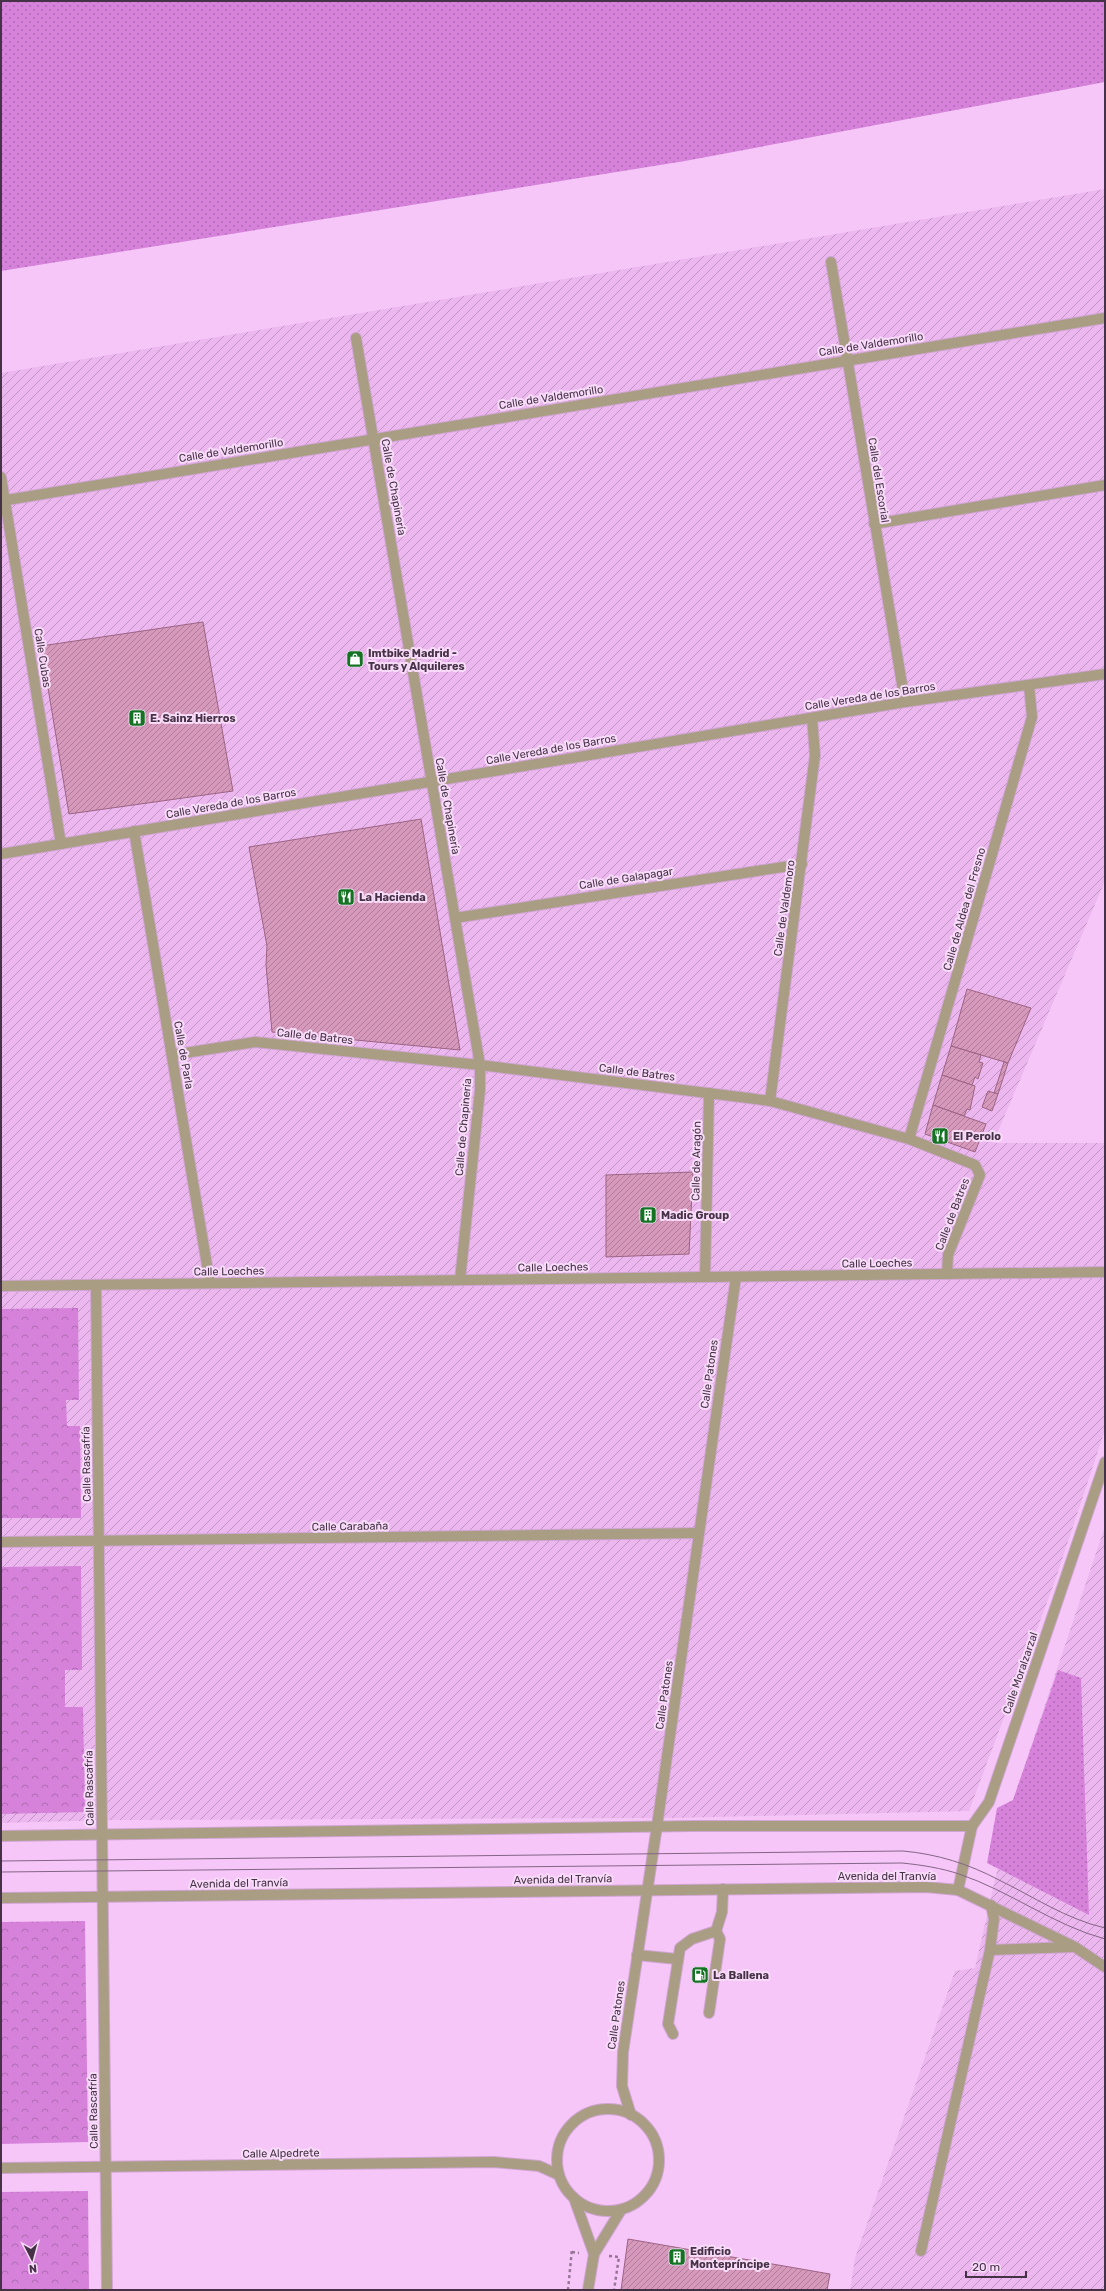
<svg xmlns="http://www.w3.org/2000/svg" width="1106" height="2291" font-family="Rubik,sans-serif">
  <style>
    .industrial { fill: url(#industrial-furrows) }
    .grass { fill: url(#grass-dots) }
    .park { fill: url(#park-crowns) }
    .building { fill: url(#building-hatch); stroke: #9c6384 }
    .lines { fill: none; stroke-linecap: round; stroke-linejoin: round }
    .minor-casing { stroke: #cfa5d1; stroke-width: 12 }
    .path { stroke: #967597; stroke-width: 2.5; stroke-dasharray: 3 3; stroke-linecap: butt }
    .minor { stroke: #a99d83; stroke-width: 10 }
    .tram { stroke: #836584; stroke-width: 1 }
    .labels { text-anchor: middle; stroke-width: 4; stroke-linejoin: round; paint-order: stroke }
    .street-label { font-size: 11px; fill: #463246; stroke: #f8dbf9 }
    .poi-label { font-size: 11px; font-weight: bold; fill: #463246; stroke: #f8dbf9; text-anchor: start }
  </style>
  <defs>
    <pattern id="industrial-furrows" width="10" height="10" patternUnits="userSpaceOnUse"><rect width="10" height="10" fill="#ecb7ef"/><path d="M-1 1l2-2M0 10L10 0M9 11l2-2" fill="none" stroke="#c195c3"/></pattern>
    <pattern id="grass-dots" width="8" height="8" patternUnits="userSpaceOnUse"><rect width="8" height="8" fill="#d682db"/><path d="M2 2h.1M6 6h.1" fill="none" stroke="#af6bb3" stroke-width="1.8" stroke-linecap="round"/></pattern>
    <pattern id="park-crowns" width="20" height="18" patternUnits="userSpaceOnUse"><rect width="20" height="18" fill="#d682db"/><path d="M2 6a3 3 0 1 1 6 0M12 15a3 3 0 1 1 6 0" fill="none" stroke="#af6bb3"/></pattern>
    <pattern id="building-hatch" width="6" height="6" patternUnits="userSpaceOnUse"><rect width="6" height="6" fill="#d699bb"/><path d="M-1 1l2-2M0 6l6-6M5 7l2-2" fill="none" stroke="#af7d9a"/></pattern>
  </defs>
  <rect width="100%" height="100%" fill="#f6c6f8"/>
  <g class="industrial">
    <polygon points="1105,189 1105,881 993,1143 1105,1143 1105,1430 1055,1581 969,1811 674,1818 113,1820 1,1823 1,373"/>
    <polygon points="1105,1526 1105,2290 850,2290 855,2258 955,1971 975,1968 1013,1800"/>
  </g>
  <g class="grass">
    <polygon points="1,1 1105,1 1105,82 685,161 1,271"/>
    <polygon points="1058,1670 1081,1678 1089,1915 987,1863 997,1808 1013,1800"/>
  </g>
  <g class="park">
    <polygon points="78,1308 79,1400 66,1400 67,1426 80,1426 81,1518 1,1518 1,1309"/>
    <polygon points="81,1566 82,1670 65,1670 65,1707 83,1707 85,1812 1,1814 1,1567"/>
    <polygon points="85,1921 88,2142 1,2144 1,1922"/>
    <polygon points="88,2191 89,2290 1,2290 1,2192"/>
  </g>
  <g class="building">
    <polygon points="203,622 233,791 69,814 41,646"/>
    <polygon points="421,819 460,1050 272,1032 266,965 267,946 249,847"/>
    <polygon points="967,989 1031,1008 1008,1063 951,1046"/>
    <polygon points="951,1046 981,1055 979,1062 983,1063 978,1079 975,1077 972,1085 942,1075"/>
    <polygon points="1004,1062 1008,1063 998,1094 994,1093"/>
    <polygon points="942,1075 975,1086 970,1110 967,1109 964,1116 933,1105"/>
    <polygon points="988,1091 998,1094 992,1111 982,1107"/>
    <polygon points="933,1105 986,1124 975,1152 925,1134"/>
    <polygon points="693,1172 689,1254 606,1257 606,1175"/>
    <polygon points="628,2239 830,2274 827,2290 621,2290"/>
  </g>
  <g class="lines">
    <defs>
      <g id="minor">
        <polyline points="831,262 905,702"/>
        <polyline points="356,338 480,1065 480,1090 460,1280"/>
        <polyline points="1,477 61,844"/>
        <polyline points="1,501 1105,318"/>
        <polyline points="874,524 1105,485"/>
        <polyline points="134,831 210,1283"/>
        <polyline points="1,854 905,702 1105,674"/>
        <polyline points="455,918 802,864"/>
        <polyline points="172,1055 255,1042 480,1065 748,1098 770,1101 909,1139 975,1165 980,1175 948,1255 947,1274"/>
        <polyline points="770,1101 815,755 812,718"/>
        <polyline points="909,1139 1032,717 1029,685"/>
        <polyline points="705,1277 709,1093"/>
        <polyline points="96,1285 107,2290"/>
        <polyline points="1,1286 1105,1272"/>
        <polyline points="1,1542 698,1533"/>
        <polyline points="1,1836 694,1826 972,1826"/>
        <polyline points="958,1890 972,1826 989,1802 1105,1462"/>
        <polyline points="1,1898 926,1887 958,1890 1075,1947 1105,1967"/>
        <polyline points="991,1905 994,1919 990,1950 1073,1947"/>
        <polyline points="637,1955 677,1959"/>
        <polyline points="709,2013 720,1939 716,1931"/>
        <polyline points="673,2034 668,2024 680,1948 692,1939 716,1931 722,1912 723,1889"/>
        <circle cx="608" cy="2160" r="51"/>
        <polyline points="631,2115 622,2086 623,2052 657,1826 736,1277"/>
        <polyline points="1,2168 494,2162 539,2166 559,2175"/>
        <polyline points="574,2198 594,2254"/>
        <polyline points="921,2251 990,1950"/>
        <polyline points="588,2290 594,2254 621,2210"/>
      </g>
    </defs>
    <use href="#minor" class="minor-casing"/>
    <g class="path">
      <polyline points="572,2252 579,2253"/>
      <polyline points="609,2256 619,2257 614,2290"/>
      <polyline points="568,2290 572,2249"/>
    </g>
    <use href="#minor" class="minor"/>
    <g class="tram">
      <path d="M1,1861l902,-10c34,3 66,13 96,29 35,17 67,39 106,48"/>
      <path d="M1,1872l901,-9c20,2 39,5 57,11 51,17 94,51 146,65"/>
    </g>
  </g>
  <defs>
    <symbol id="shop-square" viewBox="-11 -11 22 22"><rect x="-9" y="-9" width="18" height="18" rx="4" fill="#137322" stroke="#f8dbf9"/><path d="M-5-2.5h2.3a2.7 3.5 0 0 1 5.4 0H5L5.5 6h-11ZM-1.5-2.5h3a1.5 2.3 0 0 0-3 0Z" fill="#fff"/></symbol>
    <symbol id="building-square" viewBox="-11 -11 22 22"><rect x="-9" y="-9" width="18" height="18" rx="4" fill="#137322" stroke="#f8dbf9"/><path d="M-4-6H4V6H1V3H-1V6H-4ZM-2.5-4.3h1.7v1.8h-1.7ZM.8-4.3h1.7v1.8H.8ZM-2.5-1h1.7V.8h-1.7ZM.8-1h1.7V.8H.8Z" fill="#fff"/></symbol>
    <symbol id="restaurant-square" viewBox="-11 -11 22 22"><rect x="-9" y="-9" width="18" height="18" rx="4" fill="#137322" stroke="#f8dbf9"/><path d="M-5-6h1v4h1v-4h1v4h1v-4h1v5L-1.5 .5V6h-2V.5L-5-1ZM5-6V6H3V1.5H1.5Q1.5-4 5-6Z" fill="#fff"/></symbol>
    <symbol id="fuel-square" viewBox="-11 -11 22 22"><rect x="-9" y="-9" width="18" height="18" rx="4" fill="#137322" stroke="#f8dbf9"/><path d="M-5.5-6h7V0h2V4h1.3V-2.5L3-4.5l.8-.8L6-3V5H2.5V1h-1V6h-7ZM-4.2-4.7v3.2H.2V-4.7Z" fill="#fff"/></symbol>
  </defs>
  <g fill-rule="evenodd">
    <use href="#shop-square" x="345" y="649" width="20" height="20"/>
    <use href="#building-square" x="127" y="708" width="20" height="20"/>
    <use href="#restaurant-square" x="336" y="887" width="20" height="20"/>
    <use href="#restaurant-square" x="930" y="1126" width="20" height="20"/>
    <use href="#building-square" x="638" y="1205" width="20" height="20"/>
    <use href="#fuel-square" x="690" y="1965" width="20" height="20"/>
    <use href="#building-square" x="667" y="2247" width="20" height="20"/>
  </g>
  <g class="labels">
    <g class="street-label">
      <text transform="translate(871 344) rotate(-9)" y="4">Calle de Valdemorillo</text>
      <text transform="translate(551 397) rotate(-9)" y="4">Calle de Valdemorillo</text>
      <text transform="translate(231 450) rotate(-9)" y="4">Calle de Valdemorillo</text>
      <text transform="translate(879 480) rotate(81)" y="4">Calle del Escorial</text>
      <text transform="translate(394 487) rotate(80)" y="4">Calle de Chapinería</text>
      <text transform="translate(43 658) rotate(81)" y="4">Calle Cubas</text>
      <text transform="translate(870 696) rotate(-9)" y="4">Calle Vereda de los Barros</text>
      <text transform="translate(551 749) rotate(-10)" y="4">Calle Vereda de los Barros</text>
      <text transform="translate(231 803) rotate(-10)" y="4">Calle Vereda de los Barros</text>
      <text transform="translate(448 806) rotate(80)" y="4">Calle de Chapinería</text>
      <text transform="translate(626 878) rotate(-9)" y="4">Calle de Galapagar</text>
      <text transform="translate(784 908) rotate(-82)" y="4">Calle de Valdemoro</text>
      <text transform="translate(964 909) rotate(-74)" y="4">Calle de Aldea del Fresno</text>
      <text transform="translate(315 1036) rotate(6)" y="4">Calle de Batres</text>
      <text transform="translate(184 1055) rotate(80)" y="4">Calle de Parla</text>
      <text transform="translate(637 1072) rotate(7)" y="4">Calle de Batres</text>
      <text transform="translate(463 1127) rotate(-85)" y="4">Calle de Chapinería</text>
      <text transform="translate(696 1161) rotate(-89)" y="4">Calle de Aragón</text>
      <text transform="translate(952 1214) rotate(-69)" y="4">Calle de Batres</text>
      <text transform="translate(877 1263) rotate(-1)" y="4">Calle Loeches</text>
      <text transform="translate(553 1267) rotate(-1)" y="4">Calle Loeches</text>
      <text transform="translate(229 1271) rotate(-1)" y="4">Calle Loeches</text>
      <text transform="translate(709 1374) rotate(-82)" y="4">Calle Patones</text>
      <text transform="translate(86 1464) rotate(-91)" y="4">Calle Rascafría</text>
      <text transform="translate(350 1526) rotate(-1)" y="4">Calle Carabaña</text>
      <text transform="translate(1020 1673) rotate(-71)" y="4">Calle Moralzarzal</text>
      <text transform="translate(664 1695) rotate(-82)" y="4">Calle Patones</text>
      <text transform="translate(89 1788) rotate(-91)" y="4">Calle Rascafría</text>
      <text x="887" y="1880">Avenida del Tranvía</text>
      <text transform="translate(563 1879) rotate(-1)" y="4">Avenida del Tranvía</text>
      <text transform="translate(239 1883) rotate(-1)" y="4">Avenida del Tranvía</text>
      <text transform="translate(616 2015) rotate(-82)" y="4">Calle Patones</text>
      <text transform="translate(93 2111) rotate(-91)" y="4">Calle Rascafría</text>
      <text transform="translate(281 2153) rotate(-1)" y="4">Calle Alpedrete</text>
    </g>
    <g class="poi-label">
      <text x="368" y="657">Imtbike Madrid -<tspan x="368" dy="13">Tours y Alquileres</tspan></text>
      <text x="150" y="722">E. Sainz Hierros</text>
      <text x="359" y="901">La Hacienda</text>
      <text x="953" y="1140">El Perolo</text>
      <text x="661" y="1219">Madic Group</text>
      <text x="713" y="1979">La Ballena</text>
      <text x="690" y="2255">Edificio<tspan x="690" dy="13">Montepríncipe</tspan></text>
    </g>
  </g>
  <rect width="1106" height="2291" fill="none" stroke="#463246" stroke-width="4"/>
  <g transform="translate(32 2259) rotate(174)" stroke="#f8dbf9" stroke-width="3" paint-order="stroke">
  <path d="M0-3L7 15L0 10L-7 15Z" fill="#463246"/>
  <text y="-6" font-size="11" font-weight="bold" text-anchor="middle" fill="#463246">N</text>
  </g>
  <path d="M966 2271v6h60v-6" fill="none" stroke="#463246" stroke-width="2"/>
  <text x="972" y="2271" font-size="12" fill="#463246" stroke="#f8dbf9" stroke-width="3" paint-order="stroke">20 m</text>
</svg>
